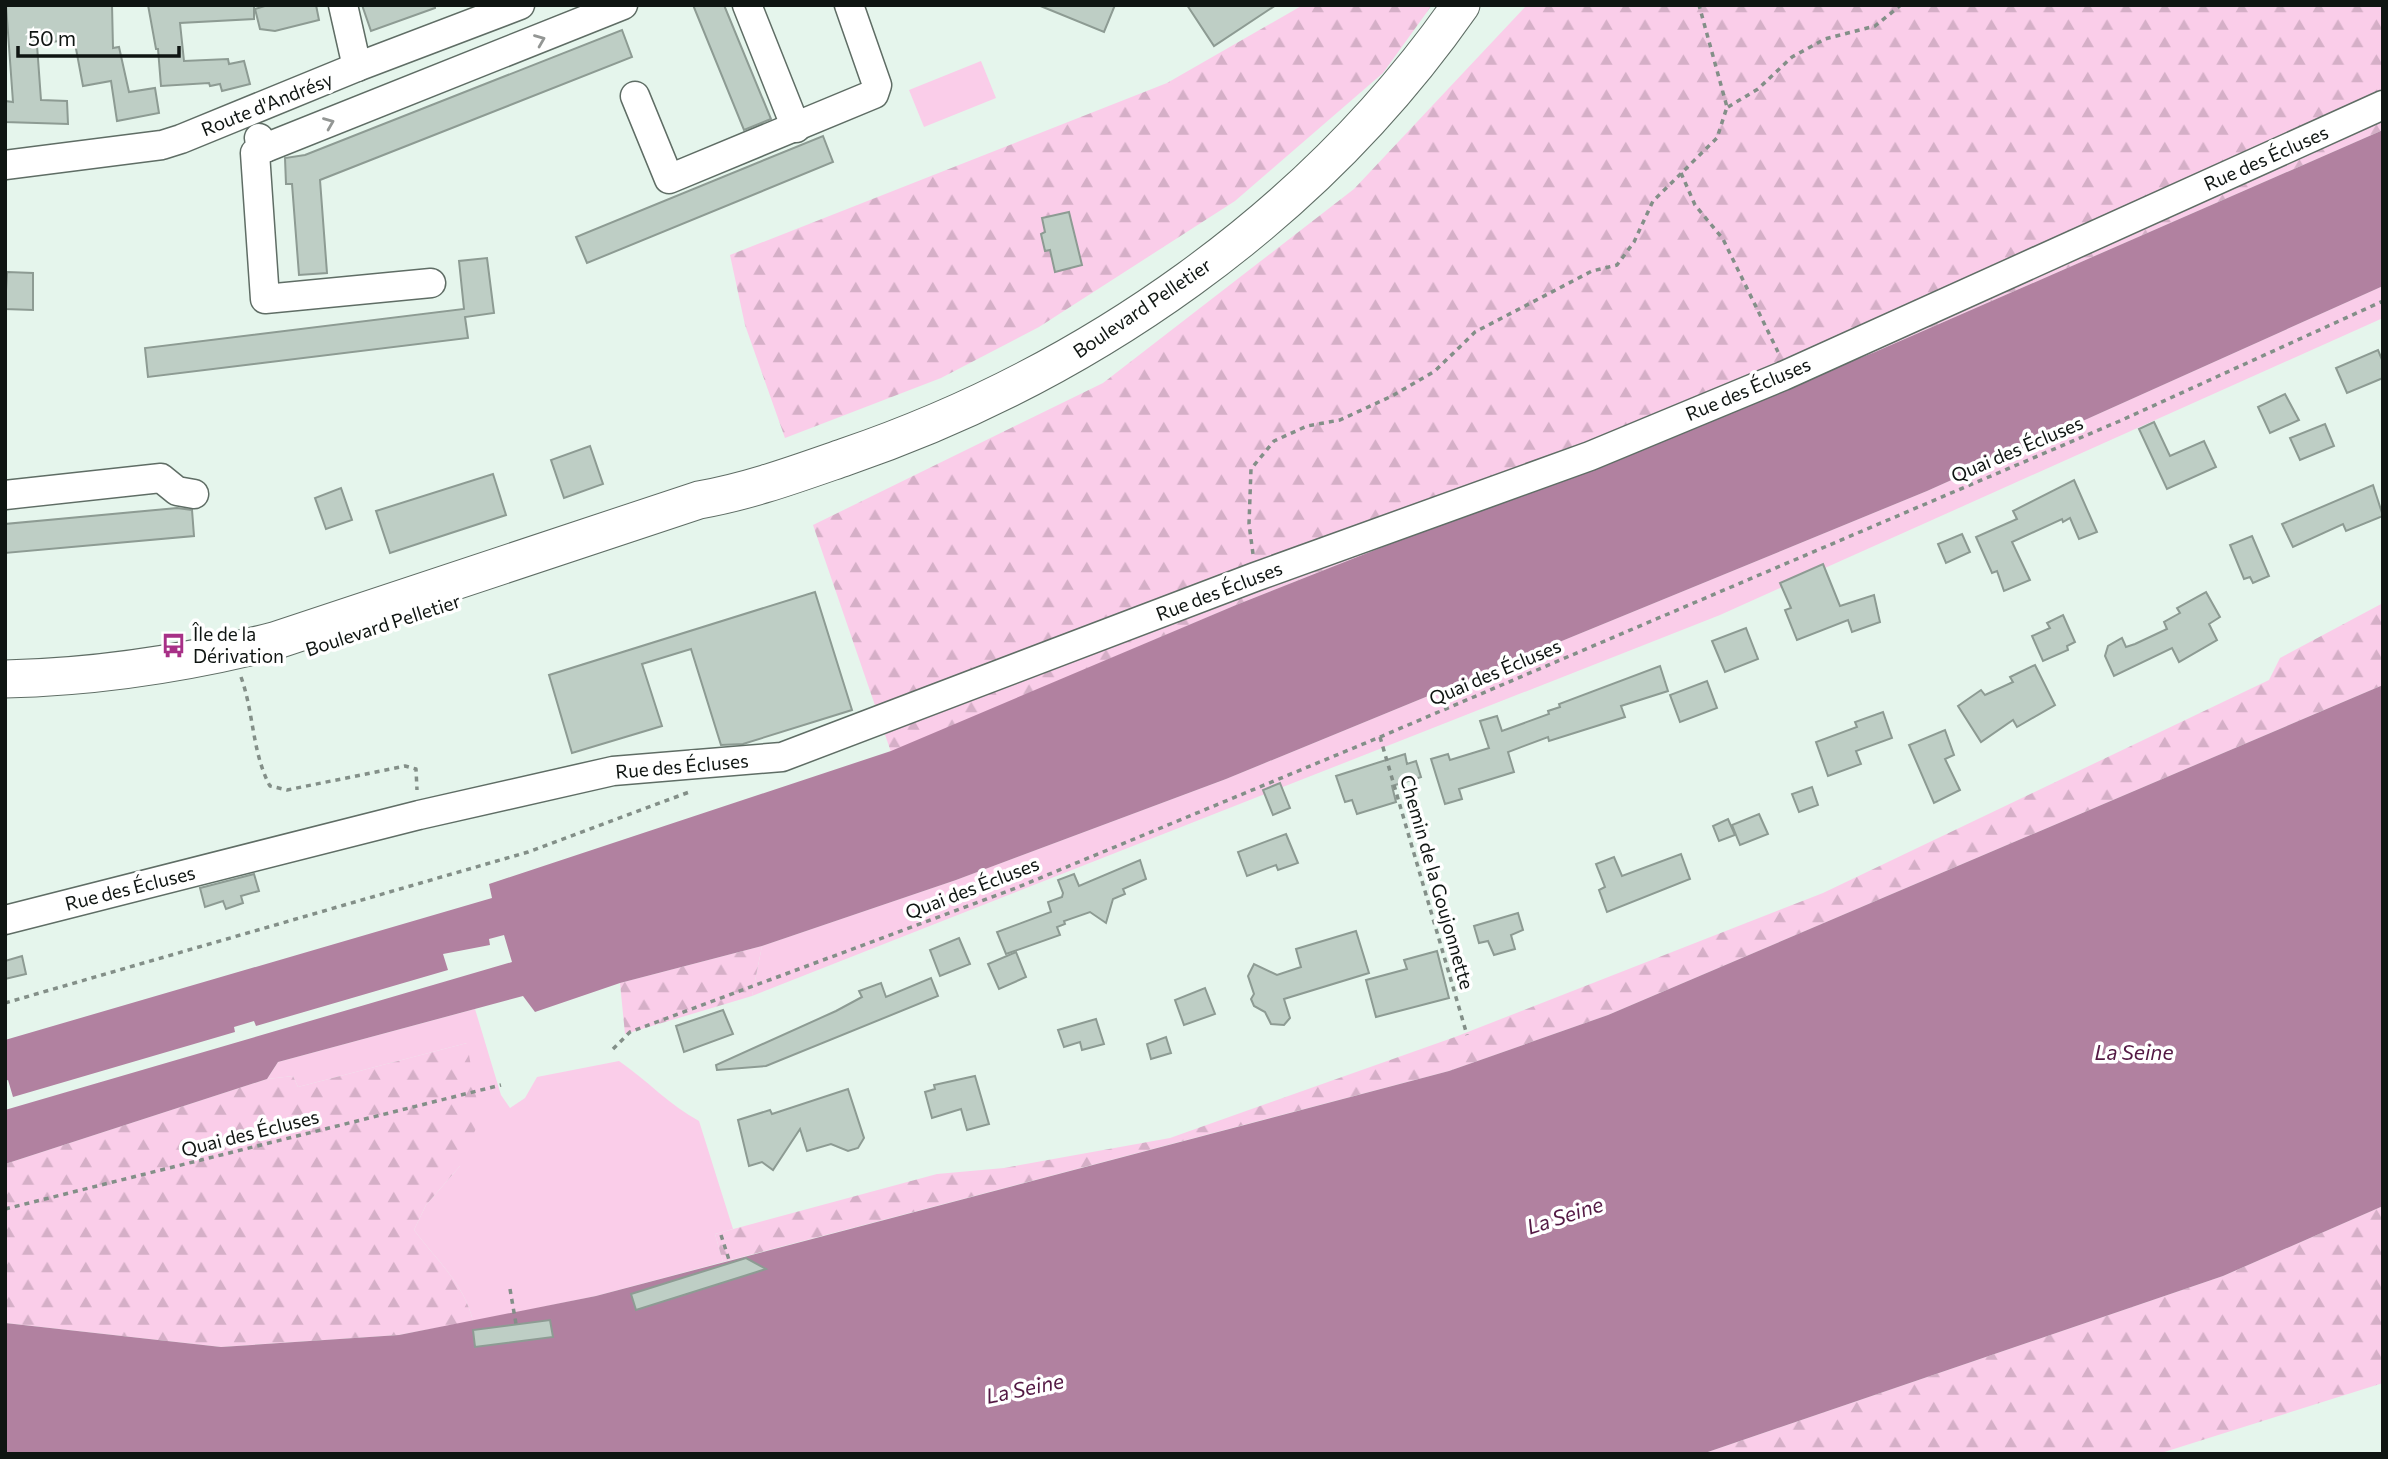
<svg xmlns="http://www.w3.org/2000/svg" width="2388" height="1459" font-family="Commissioner,sans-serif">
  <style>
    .green { fill: #facde9 }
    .forest { fill: url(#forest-firs) }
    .water { fill: #b181a0 }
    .building { fill: #becec5; stroke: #8d9b93; stroke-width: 2 }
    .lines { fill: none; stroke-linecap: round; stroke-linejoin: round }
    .minor-casing { stroke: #5f6d65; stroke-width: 31 }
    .major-casing { stroke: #5f6d65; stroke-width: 39 }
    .path { stroke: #838f88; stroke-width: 3.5; stroke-dasharray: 5 5; stroke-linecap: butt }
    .minor { stroke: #fff; stroke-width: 28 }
    .major { stroke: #fff; stroke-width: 37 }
    .oneway { stroke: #939694 }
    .labels { text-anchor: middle; stroke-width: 7; stroke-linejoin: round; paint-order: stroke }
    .street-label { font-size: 19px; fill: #0f1512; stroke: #fff }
    .poi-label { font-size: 19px; fill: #0f1512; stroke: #fff; text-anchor: start }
    .water-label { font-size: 21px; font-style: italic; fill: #531843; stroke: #fff }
  </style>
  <defs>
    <pattern id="forest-firs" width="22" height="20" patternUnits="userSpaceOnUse" patternTransform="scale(1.75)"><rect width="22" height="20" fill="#facde9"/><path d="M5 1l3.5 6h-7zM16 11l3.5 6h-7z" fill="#d5afc7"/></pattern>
  </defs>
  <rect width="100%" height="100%" fill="#e5f5ec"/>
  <g class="green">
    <polygon points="981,61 996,98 924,127 909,90"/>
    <polygon points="2383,286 2383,318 1720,615 752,996 762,946 956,880 1226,779 1927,491"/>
    <path d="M475,1009l26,86 9,13 15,-10 12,-21 82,-16c28,19 50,44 80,60l34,108 -18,5 8,28 -127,34 -123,25c-9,-38 -37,-61 -59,-91l12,-25 34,-39 7,-123 -169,44 -5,-11 -26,3 11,-17z"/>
  </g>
  <g class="forest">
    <polygon points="1303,5 1432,5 1383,73 1235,201 1039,327 941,378 785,438 745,325 730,255 1167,83"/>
    <polygon points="1527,5 2383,5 2383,130 1875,352 1236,605 891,752 813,525 1103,383 1354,189"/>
    <polygon points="2383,603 2383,685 1608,1015 1449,1071 723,1262 715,1234 937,1174 1004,1168 1170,1138 1455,1037 1823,893 2269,680 2280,658"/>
    <polygon points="762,946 752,996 625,1034 620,983"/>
    <path d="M467,1043l13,76 -20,47 -34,39 -12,25c22,30 50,53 59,91l-74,14 -178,12 -216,-24v-159l262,-85 26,-3 5,11z"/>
    <polygon points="2383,1206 2383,1383 2158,1454 1702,1454 2223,1276"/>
  </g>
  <g class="water">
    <polygon points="2383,130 2383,286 1927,491 1226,779 956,880 762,946 620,983 535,1012 523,996 278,1062 267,1079 5,1164 5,1110 512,962 504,935 489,939 490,945 443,954 448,970 256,1026 254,1021 234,1027 235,1032 13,1097 8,1080 5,1081 5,1040 492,898 489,884 891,751 1236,605 1875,352"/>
    <polygon points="2383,685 2383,1206 2223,1276 1702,1454 5,1454 5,1323 221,1347 399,1335 596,1296 1449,1071 1608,1015"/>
  </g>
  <g class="building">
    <polygon points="6,5 112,5 113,48 119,47 129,92 155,88 159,113 117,121 111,81 83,86 74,38 37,45 41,100 67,101 68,124 5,122 5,101 13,102"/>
    <polygon points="148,5 254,5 254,19 180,23 184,61 228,59 229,64 244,61 250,84 222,91 220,84 210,86 209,83 161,86 158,49 156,49"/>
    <polygon points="268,5 316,5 319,20 275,31 260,29 255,9"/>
    <polygon points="362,5 435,5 435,8 371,31"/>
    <polygon points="693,5 724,5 771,119 744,130"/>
    <polygon points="1038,5 1115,5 1104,32"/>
    <polygon points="1187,5 1276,5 1214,46"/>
    <polygon points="622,30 632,57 320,180 327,273 299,275 292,184 286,184 285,158 305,155"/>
    <polygon points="823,136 833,162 587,263 576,237"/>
    <polygon points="1069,212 1082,265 1055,272 1050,250 1045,251 1041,234 1045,232 1042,218"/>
    <polygon points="487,258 494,313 465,317 468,338 148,377 145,348 464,309 459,261"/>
    <polygon points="7,272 33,273 33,310 5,309"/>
    <polygon points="2378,350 2383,362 2383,378 2347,393 2336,368"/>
    <polygon points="2285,394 2299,420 2270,433 2258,407"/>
    <polygon points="2154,422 2170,456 2204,441 2216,467 2167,489 2139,429"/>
    <polygon points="2325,424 2334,446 2300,460 2290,438"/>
    <polygon points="590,446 603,484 564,498 551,460"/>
    <polygon points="493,474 506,515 390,553 376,511"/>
    <polygon points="2074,480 2097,532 2079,539 2070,518 2063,522 2062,519 2012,542 2030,580 2004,591 1997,571 1992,573 1976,537 2017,519 2013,511"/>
    <polygon points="2373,485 2383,516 2346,531 2343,524 2293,547 2282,524"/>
    <polygon points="341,488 352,520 326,529 315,498"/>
    <polygon points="177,508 192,510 194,536 5,553 5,524"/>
    <polygon points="1962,534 1970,552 1946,563 1938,544"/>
    <polygon points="2252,536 2269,576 2253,583 2250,577 2244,579 2230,545"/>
    <polygon points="1823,564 1840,606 1874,595 1880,622 1852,632 1848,620 1797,640 1785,610 1791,608 1780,583"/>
    <polygon points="815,592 852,710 743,744 721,745 691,649 642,664 662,726 572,753 549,675"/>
    <polygon points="2206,592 2220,617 2209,624 2217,640 2179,662 2172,648 2114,676 2105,656 2108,646 2122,638 2126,647 2135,644 2167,629 2164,622 2180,613 2177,608"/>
    <polygon points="2063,615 2075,642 2067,646 2068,650 2043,661 2032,636 2050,628 2047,623"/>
    <polygon points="1746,628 1758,659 1725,672 1712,641"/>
    <polygon points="2035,665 2055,705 2017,727 2013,720 1981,742 1958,706 1981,690 1985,695 2013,682 2010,677"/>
    <polygon points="1660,666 1668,691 1621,706 1625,717 1549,741 1548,737 1508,752 1514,772 1459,789 1462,799 1445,804 1431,759 1448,754 1450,760 1489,748 1480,721 1497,716 1502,731 1549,714 1548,711 1560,707 1559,704"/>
    <polygon points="1707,681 1717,708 1680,722 1670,695"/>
    <polygon points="1883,712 1892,738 1856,751 1861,764 1828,776 1816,742 1857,727 1855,722"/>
    <polygon points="1945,730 1954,755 1945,759 1960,790 1934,803 1909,745"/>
    <polygon points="1405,754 1407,764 1416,761 1421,777 1392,786 1396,802 1357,814 1352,800 1345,802 1336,776"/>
    <polygon points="1280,783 1290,808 1273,815 1263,790"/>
    <polygon points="1812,787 1818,805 1799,812 1792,794"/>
    <polygon points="1759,814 1768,834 1740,845 1732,825"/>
    <polygon points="1728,819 1735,835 1719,841 1713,826"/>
    <polygon points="1286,834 1298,863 1278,870 1276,865 1247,876 1238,852"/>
    <polygon points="1681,854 1690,879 1607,912 1599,890 1605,887 1596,864 1614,857 1622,876"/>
    <polygon points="1140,860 1146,879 1123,889 1125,894 1113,899 1106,923 1090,912 1064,921 1065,924 1057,927 1060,935 1006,954 997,932 1051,912 1048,902 1062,897 1063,893 1058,880 1074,874 1079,886"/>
    <polygon points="254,874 259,891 241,896 243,903 226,909 223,901 205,907 200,888"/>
    <polygon points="1518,913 1523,930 1511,935 1515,949 1494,955 1488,941 1479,943 1474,926"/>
    <polygon points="1356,931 1369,973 1284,999 1290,1018 1284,1025 1271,1024 1265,1012 1254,1006 1251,999 1254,994 1248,976 1254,964 1277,975 1301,967 1296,949"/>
    <polygon points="959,938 970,964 940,976 930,950"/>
    <polygon points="1437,951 1449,998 1376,1017 1366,980 1407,969 1404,960"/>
    <polygon points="1016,952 1026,977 999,989 988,964"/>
    <polygon points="22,956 26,974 5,979 5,961"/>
    <polygon points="931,978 938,996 766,1066 717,1070 716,1065 836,1011 862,997 859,991 881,983 886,997"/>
    <polygon points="1205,988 1215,1014 1184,1025 1175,1000"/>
    <polygon points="723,1010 733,1034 684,1052 676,1026"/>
    <polygon points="1096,1019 1104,1044 1082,1050 1080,1042 1064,1047 1058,1030"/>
    <polygon points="1166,1037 1171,1053 1151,1059 1147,1044"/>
    <polygon points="975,1076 989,1124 967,1130 961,1109 932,1118 925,1092 935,1089 934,1085"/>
    <polygon points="848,1089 864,1138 858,1148 848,1151 831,1144 807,1151 800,1129 773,1170 762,1162 749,1166 738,1120 770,1110 772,1114"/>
    <polygon points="746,1258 766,1269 636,1310 631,1294"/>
    <polygon points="550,1320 553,1337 475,1347 473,1330"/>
  </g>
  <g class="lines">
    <defs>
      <g id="minor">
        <polyline points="343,5 357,67"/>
        <polyline points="747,5 796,128"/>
        <polyline points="635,96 669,179 874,94 877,85 849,5"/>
        <polyline points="259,138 265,148 255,153 265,299 431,283"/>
        <polyline points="265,148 623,5"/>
        <polyline points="5,165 162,145 181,139 357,67 520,5"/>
        <polyline points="5,495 161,478 177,491 194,494"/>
        <polyline points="5,920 419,815 613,771 782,757 1255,577 1590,456 1783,376 2383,105"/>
      </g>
      <path id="major" d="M5,679c90,-2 182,-16 269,-38l425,-141c51,-9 97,-26 146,-43 243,-83 468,-240 616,-452"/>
    </defs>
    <use href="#minor" class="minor-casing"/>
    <use href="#major" class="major-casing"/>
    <g class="path">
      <polyline points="1728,107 1758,89 1792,57 1825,39 1875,26 1901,5"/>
      <polyline points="1681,173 1695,205 1723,239 1778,352"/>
      <polyline points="1253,554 1249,524 1251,469 1274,441 1307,426 1340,420 1392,396 1435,371 1475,332 1592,271 1617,265 1634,242 1653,201 1717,138 1727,107 1699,5"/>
      <path d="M241,677c13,36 11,76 29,109l17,4 118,-24 11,3 1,21"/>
      <polyline points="1380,737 1467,1035"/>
      <polyline points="5,1003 528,852 692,791"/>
      <polyline points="613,1049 630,1032 1016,888 1380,737 2122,420 2383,301"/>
      <polyline points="5,1209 501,1085"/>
      <polyline points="721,1235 730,1263"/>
      <polyline points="510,1289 516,1324"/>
    </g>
    <use href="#minor" class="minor"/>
    <use href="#major" class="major"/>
  </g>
  <defs><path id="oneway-chevron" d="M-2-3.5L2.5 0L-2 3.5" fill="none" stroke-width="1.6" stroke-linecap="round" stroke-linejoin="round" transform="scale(1.75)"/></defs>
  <g class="oneway">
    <use href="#oneway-chevron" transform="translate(540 40) rotate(-22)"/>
    <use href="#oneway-chevron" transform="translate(329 123) rotate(-22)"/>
  </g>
  <defs>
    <symbol id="bus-bare" viewBox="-9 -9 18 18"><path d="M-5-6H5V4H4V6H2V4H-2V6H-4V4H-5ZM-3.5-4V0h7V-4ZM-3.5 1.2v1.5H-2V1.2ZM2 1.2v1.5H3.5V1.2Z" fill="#a73087" stroke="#fff" stroke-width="2.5" paint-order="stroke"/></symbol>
  </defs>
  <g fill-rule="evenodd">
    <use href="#bus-bare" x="156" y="628" width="35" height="35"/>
  </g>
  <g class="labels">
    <g class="street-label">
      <text transform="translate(267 104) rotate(-22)" y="7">Route d'Andrésy</text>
      <text transform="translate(2266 158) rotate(-24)" y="7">Rue des Écluses</text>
      <text transform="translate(1142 308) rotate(-34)" y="7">Boulevard Pelletier</text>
      <text transform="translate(1748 389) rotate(-23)" y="7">Rue des Écluses</text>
      <text transform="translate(2017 449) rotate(-23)" y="7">Quai des Écluses</text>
      <text transform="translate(1219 591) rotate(-21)" y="7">Rue des Écluses</text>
      <text transform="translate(383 625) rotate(-18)" y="7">Boulevard Pelletier</text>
      <text transform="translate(1495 672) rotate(-23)" y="7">Quai des Écluses</text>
      <text transform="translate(682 766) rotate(-5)" y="7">Rue des Écluses</text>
      <text transform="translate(1437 882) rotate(74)" y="7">Chemin de la Goujonnette</text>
      <text transform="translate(130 888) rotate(-14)" y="7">Rue des Écluses</text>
      <text transform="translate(972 888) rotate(-21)" y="7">Quai des Écluses</text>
      <text transform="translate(250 1133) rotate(-14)" y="7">Quai des Écluses</text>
    </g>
    <g class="poi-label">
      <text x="193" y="641">Île de la<tspan x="193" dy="22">Dérivation</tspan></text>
    </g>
    <g class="water-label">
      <text x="2134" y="1060">La Seine</text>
      <text transform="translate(1565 1216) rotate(-18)" y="7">La Seine</text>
      <text transform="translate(1025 1389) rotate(-12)" y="7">La Seine</text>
    </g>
  </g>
  <rect width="2388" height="1459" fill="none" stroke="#0f1512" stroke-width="14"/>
  <path d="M18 46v10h161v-10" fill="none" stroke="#0f1512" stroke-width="3.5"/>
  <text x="28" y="46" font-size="21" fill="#0f1512" stroke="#ffffff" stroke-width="5" paint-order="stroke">50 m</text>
</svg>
